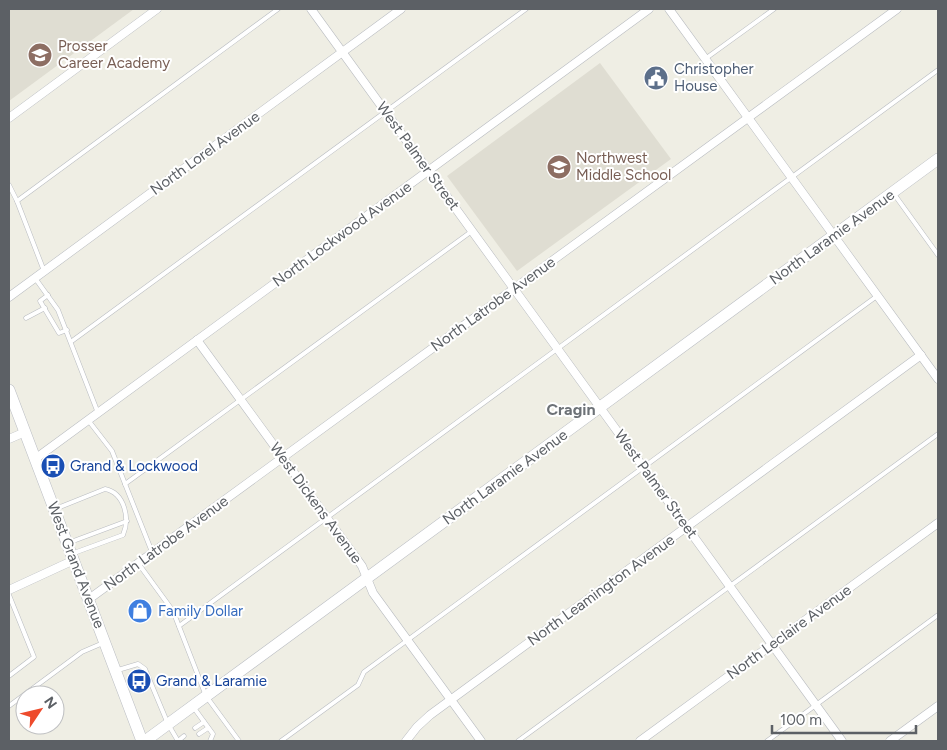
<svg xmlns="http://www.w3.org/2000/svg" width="947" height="750" font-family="Figtree,sans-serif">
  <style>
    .education { fill: #dfddd2 }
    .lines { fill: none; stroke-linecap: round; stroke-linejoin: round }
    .lane-casing { stroke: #b9bcc1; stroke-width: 5 }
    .street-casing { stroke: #b9bcc1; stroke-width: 9 }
    .secondary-casing { stroke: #babdc3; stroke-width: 12 }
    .lane { stroke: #fff; stroke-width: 4 }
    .street { stroke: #fff; stroke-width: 8 }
    .secondary { stroke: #fff; stroke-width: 11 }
    .labels { text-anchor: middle; stroke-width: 4; stroke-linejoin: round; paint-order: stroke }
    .education-label { font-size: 15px; fill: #785e54; stroke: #fff; text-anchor: start }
    .service-label { font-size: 15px; fill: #4e5e75; stroke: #fff; text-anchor: start }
    .street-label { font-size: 15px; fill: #5c6065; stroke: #fff }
    .transit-label { font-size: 15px; fill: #164399; stroke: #fff; text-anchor: start }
    .shop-label { font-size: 15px; fill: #366cbe; stroke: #fff; text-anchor: start }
    .neighbourhood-label { font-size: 16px; font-weight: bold; fill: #6d7277; stroke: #fff }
  </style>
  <rect width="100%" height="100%" fill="#efeee4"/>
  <g class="education">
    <polygon points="9,9 134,9 9,101"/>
    <polygon points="600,63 671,159 517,271 447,176"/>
  </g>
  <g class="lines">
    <defs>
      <g id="lane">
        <polyline points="705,59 774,9"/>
        <polyline points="9,185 17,201 44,271"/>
        <polyline points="894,194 938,255"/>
        <polyline points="17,201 278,9"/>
        <polyline points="35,278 58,310 98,413"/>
        <polyline points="48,295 40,301 59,333 67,330"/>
        <polyline points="26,318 45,308"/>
        <polyline points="72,341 526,9"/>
        <polyline points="88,420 112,451 152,552"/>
        <polyline points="125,484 472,231"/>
        <path d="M55,509l50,-20c20,4 25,30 18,46l-49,18"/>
        <polyline points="68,543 127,521"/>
        <polyline points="138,563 173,611 206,696 239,741"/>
        <polyline points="9,595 34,657 9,676"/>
        <polyline points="179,626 938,70"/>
        <polyline points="118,670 138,664 145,669 168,724 178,741"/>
        <polyline points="9,706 82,652 103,643"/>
        <polyline points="194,708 213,734 210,741"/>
        <polyline points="195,728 204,722"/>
        <polyline points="199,734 208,728"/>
        <polyline points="178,741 184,736"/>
        <polyline points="281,741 358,685 364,672 877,296"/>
        <polyline points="518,741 938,434"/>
        <polyline points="767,741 938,615"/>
      </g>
      <g id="street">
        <polyline points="311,9 842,741"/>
        <polyline points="669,9 938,379"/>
        <polyline points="9,118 157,9"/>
        <polyline points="9,297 401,9"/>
        <polyline points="197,340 362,566 373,593 481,741"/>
        <polyline points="9,439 25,432"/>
        <polyline points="35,459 649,9"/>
        <polyline points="9,590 74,560"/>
        <polyline points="89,599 897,9"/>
        <polyline points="406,741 417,727 430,715 921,355"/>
        <polyline points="640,741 938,523"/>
        <polyline points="890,741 938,706"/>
      </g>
      <g id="secondary">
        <polyline points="9,390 142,741"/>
        <polyline points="145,741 938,159"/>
      </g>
    </defs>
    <use href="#lane" class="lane-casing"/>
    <use href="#street" class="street-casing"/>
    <use href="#secondary" class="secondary-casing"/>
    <use href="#lane" class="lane"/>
    <use href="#street" class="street"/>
    <use href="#secondary" class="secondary"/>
  </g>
  <defs>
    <symbol id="school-disc" viewBox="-11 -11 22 22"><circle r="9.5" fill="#8d6e63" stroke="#fff"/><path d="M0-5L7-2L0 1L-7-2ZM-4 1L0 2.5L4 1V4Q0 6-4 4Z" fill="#fff"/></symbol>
    <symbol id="civic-disc" viewBox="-11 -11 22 22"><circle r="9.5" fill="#5c6f8a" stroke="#fff"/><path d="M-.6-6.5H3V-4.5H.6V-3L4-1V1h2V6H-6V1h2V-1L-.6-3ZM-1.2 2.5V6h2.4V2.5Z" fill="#fff"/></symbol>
    <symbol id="bus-disc" viewBox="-11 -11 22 22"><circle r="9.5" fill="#1a4fb4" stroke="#fff"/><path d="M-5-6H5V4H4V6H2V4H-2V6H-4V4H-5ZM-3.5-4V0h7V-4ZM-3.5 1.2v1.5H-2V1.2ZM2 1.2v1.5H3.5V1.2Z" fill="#fff"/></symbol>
    <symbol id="shop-disc" viewBox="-11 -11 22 22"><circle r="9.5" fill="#3f7fe0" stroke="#fff"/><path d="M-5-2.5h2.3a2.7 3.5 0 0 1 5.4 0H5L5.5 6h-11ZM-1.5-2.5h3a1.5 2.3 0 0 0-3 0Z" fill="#fff"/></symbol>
  </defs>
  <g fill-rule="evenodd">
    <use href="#school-disc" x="26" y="41" width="28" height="28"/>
    <use href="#civic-disc" x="642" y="64" width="28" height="28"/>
    <use href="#school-disc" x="545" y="153" width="28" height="28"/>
    <use href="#bus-disc" x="39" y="452" width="28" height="28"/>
    <use href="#shop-disc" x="126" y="597" width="28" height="28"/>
    <use href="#bus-disc" x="125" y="667" width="28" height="28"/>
  </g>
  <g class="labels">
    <g class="education-label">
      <text x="58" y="51">Prosser<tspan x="58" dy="17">Career Academy</tspan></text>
      <text x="576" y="163">Northwest<tspan x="576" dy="17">Middle School</tspan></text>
    </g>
    <g class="service-label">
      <text x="674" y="74">Christopher<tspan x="674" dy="17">House</tspan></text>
    </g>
    <g class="street-label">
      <text transform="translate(205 153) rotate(-36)" y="5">North Lorel Avenue</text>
      <text transform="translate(418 156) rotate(54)" y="5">West Palmer Street</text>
      <text transform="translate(342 234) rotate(-36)" y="5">North Lockwood Avenue</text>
      <text transform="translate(832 237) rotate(-36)" y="5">North Laramie Avenue</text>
      <text transform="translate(493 304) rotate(-36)" y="5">North Latrobe Avenue</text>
      <text transform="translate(505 477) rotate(-36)" y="5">North Laramie Avenue</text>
      <text transform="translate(656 484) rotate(54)" y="5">West Palmer Street</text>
      <text transform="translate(316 503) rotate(54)" y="5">West Dickens Avenue</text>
      <text transform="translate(166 543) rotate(-36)" y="5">North Latrobe Avenue</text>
      <text transform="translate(76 565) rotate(69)" y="5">West Grand Avenue</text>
      <text transform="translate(601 590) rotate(-36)" y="5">North Leamington Avenue</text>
      <text transform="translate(789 632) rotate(-36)" y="5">North Leclaire Avenue</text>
    </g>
    <g class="transit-label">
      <text x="70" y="471">Grand &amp; Lockwood</text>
      <text x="156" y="686">Grand &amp; Laramie</text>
    </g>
    <g class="shop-label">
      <text x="158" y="616">Family Dollar</text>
    </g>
    <g class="neighbourhood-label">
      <text x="571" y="415">Cragin</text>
    </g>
  </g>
  <rect width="947" height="750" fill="none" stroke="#5c6065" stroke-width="20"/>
  <g transform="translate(40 710) rotate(55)"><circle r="24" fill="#ffffff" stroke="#bebfc1"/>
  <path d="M0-4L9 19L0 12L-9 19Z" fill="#ee4b2c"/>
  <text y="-8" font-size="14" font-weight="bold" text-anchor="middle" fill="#5c6065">N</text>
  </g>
  <path d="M772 725v8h144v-8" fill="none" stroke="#5c6065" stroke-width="2.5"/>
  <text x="780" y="725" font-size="15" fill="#5c6065" stroke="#ffffff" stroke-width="4" paint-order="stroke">100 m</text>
</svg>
